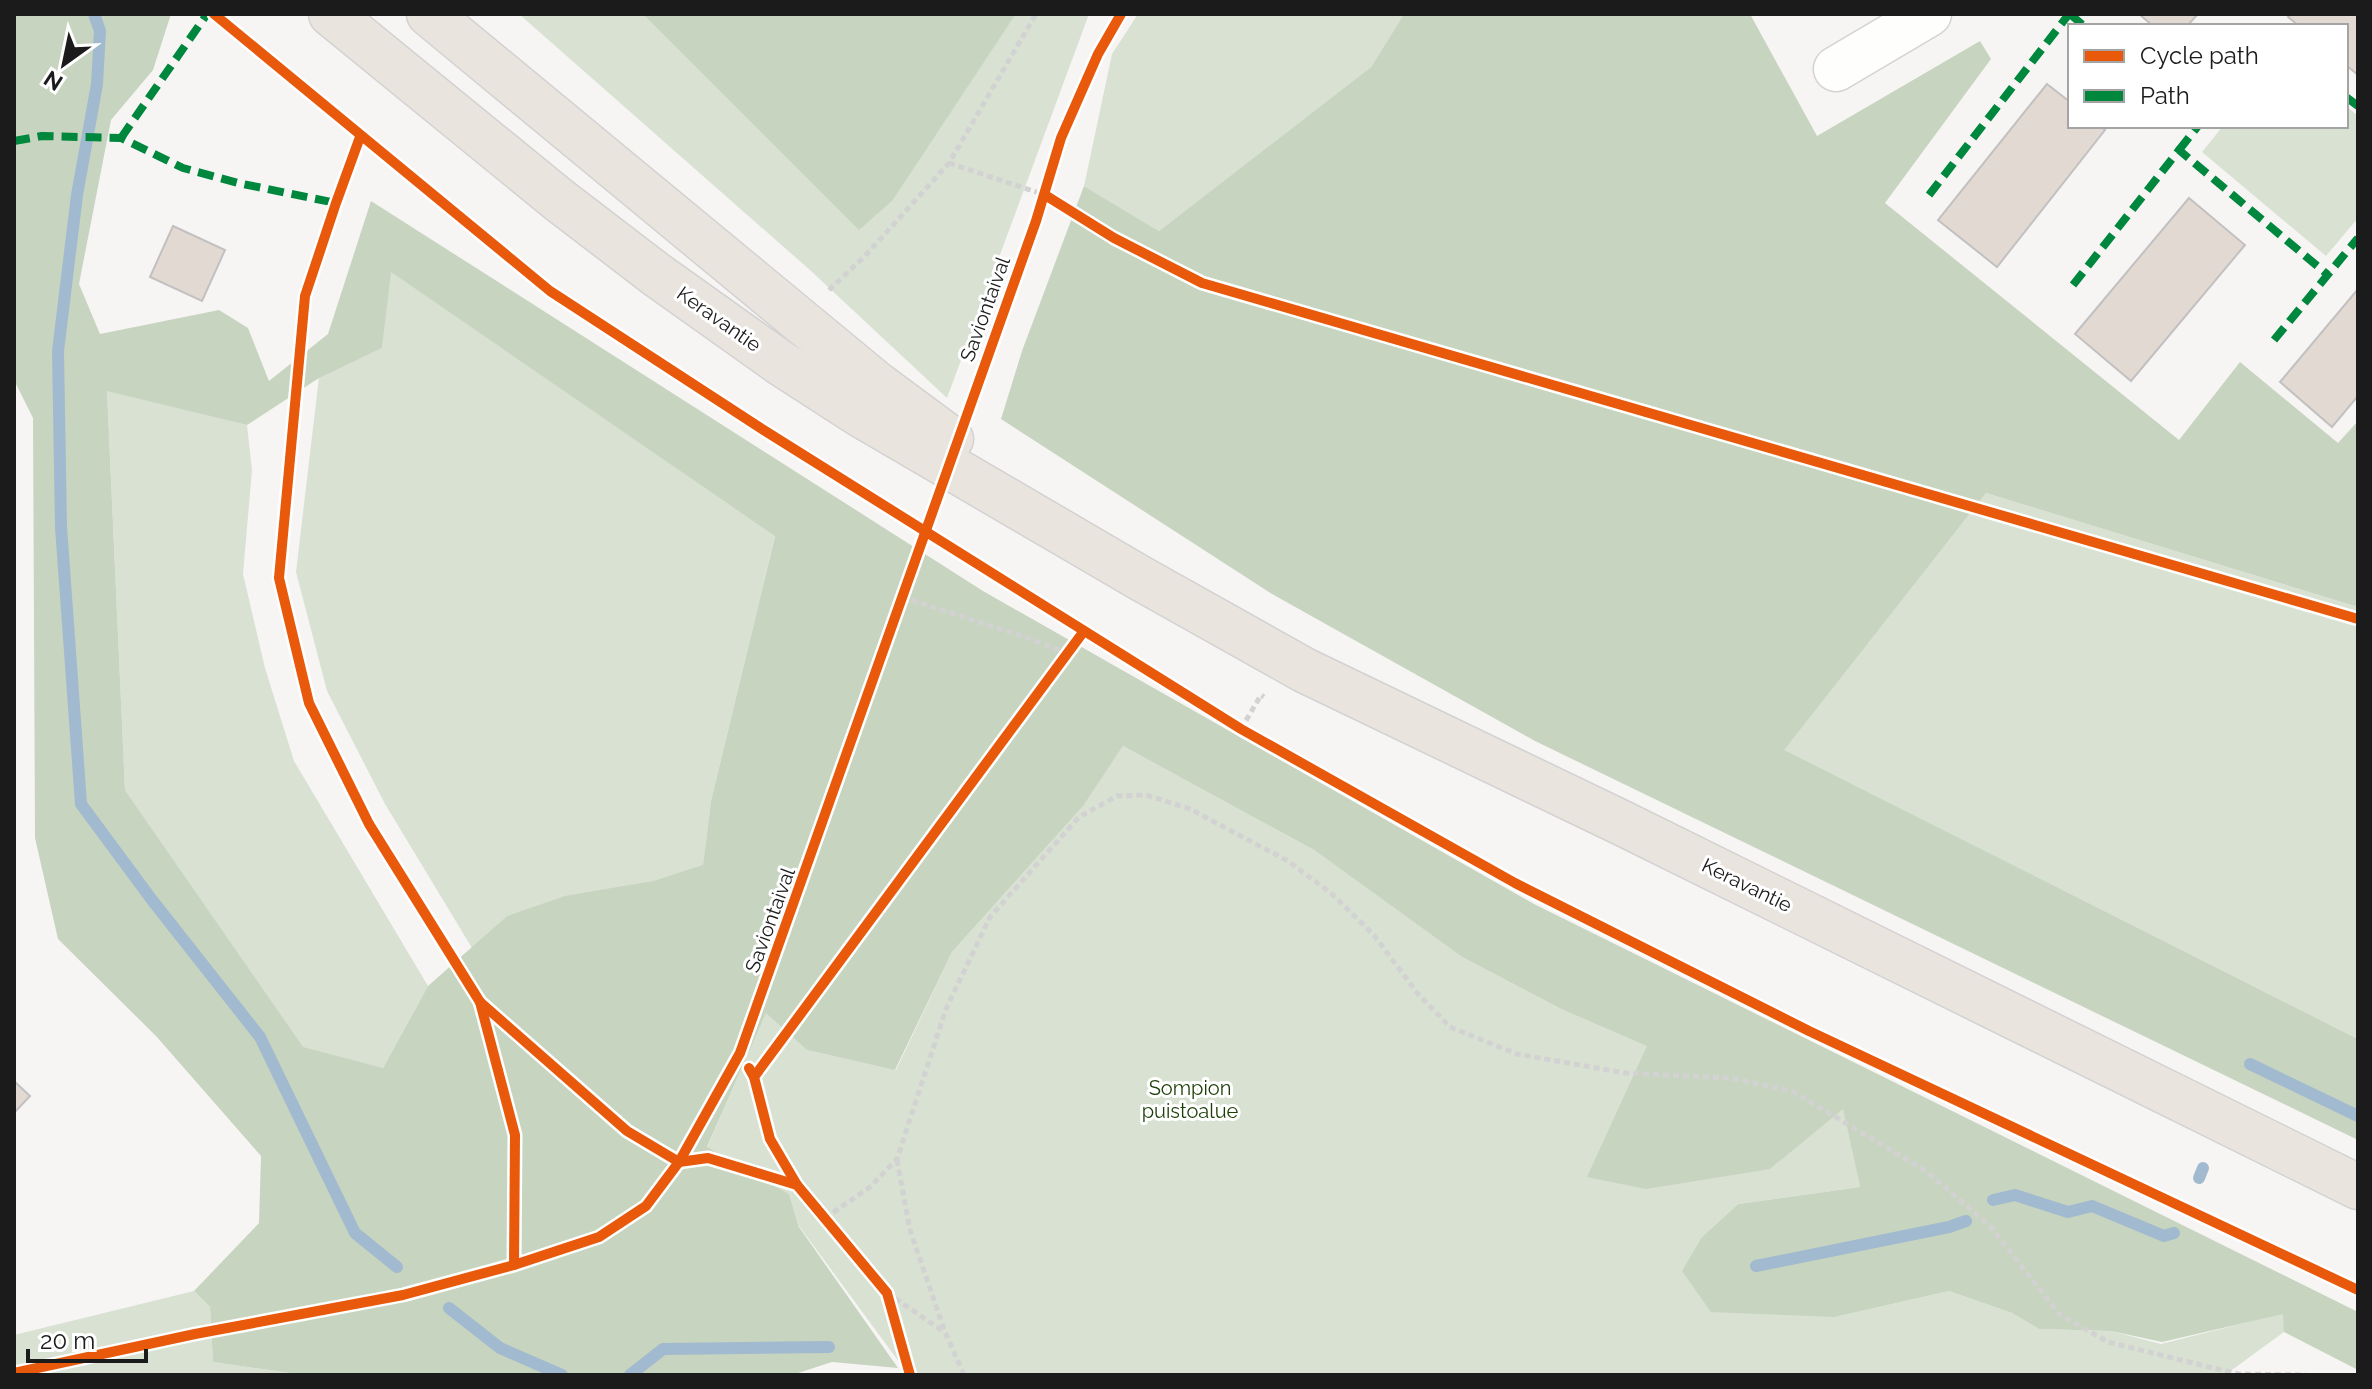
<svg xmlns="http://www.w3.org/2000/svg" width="2372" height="1389" font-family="Raleway,sans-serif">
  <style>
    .green { fill: #d8e1d2 }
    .forest { fill: #c7d4bf; fill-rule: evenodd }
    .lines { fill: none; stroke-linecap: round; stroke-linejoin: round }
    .stream { stroke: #a1bacf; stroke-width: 12 }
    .building { fill: #e2d9d2; stroke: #c2c0c0; stroke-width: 2 }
    .minor-casing { stroke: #d4d3d2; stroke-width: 47 }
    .major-casing { stroke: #d3d2d2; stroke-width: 47 }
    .path { stroke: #d3d2d2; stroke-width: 5; stroke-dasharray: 6 4; stroke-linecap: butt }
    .minor { stroke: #fefefd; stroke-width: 44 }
    .major { stroke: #e9e4de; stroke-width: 44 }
    .quiet { stroke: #00873e; stroke-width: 8; stroke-dasharray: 16 8; stroke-linecap: butt }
    .cycleway-casing { stroke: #fff; stroke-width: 15 }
    .cycleway { stroke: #e8590c; stroke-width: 10 }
    .labels { text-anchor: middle; stroke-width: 6; stroke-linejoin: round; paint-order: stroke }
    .street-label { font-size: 20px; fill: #1c1b1b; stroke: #fff }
    .park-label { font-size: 20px; fill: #1c3d06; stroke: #fff }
  </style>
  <rect width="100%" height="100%" fill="#f7f5f4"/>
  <g class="green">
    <polygon points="519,14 645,14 893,200 1016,14 1089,14 947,398 811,271"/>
    <polygon points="1138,14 1404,14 1371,67 1159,231 1084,186 1112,54"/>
    <polygon points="2346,106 2358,116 2358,218 2326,256 2202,152 2223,126 2346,126"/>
    <polygon points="390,271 775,535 711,801 703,866 653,881 507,916 472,948 385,804 327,691 296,572 319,377 382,348"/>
    <polygon points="107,390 247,425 252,470 243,574 265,668 294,761 428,986 383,1068 303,1048 125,790"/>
    <polygon points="1986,493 2358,607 2358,1039 1783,750"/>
    <polygon points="1123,746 1314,850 1462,957 1561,1009 1648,1046 1588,1177 1770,1169 1843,1108 1860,1187 1738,1204 1702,1237 1835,1317 1949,1291 2012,1313 2039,1329 2111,1331 2161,1344 2284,1313 2284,1332 2225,1375 905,1375 902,1366 799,1226 789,1194 707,1148 766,1012 807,1050 896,1070 952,952 1084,805"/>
    <polygon points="194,1291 210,1307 213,1362 304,1375 14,1375 14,1335"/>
  </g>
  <g class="forest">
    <path d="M14,14h157l-18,56 -42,50 -32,164 21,50 119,-24 29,18 21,53 59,-47 43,-133 612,390 551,313 824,408v58l-74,-38 -1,-18 -121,28 -51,-11 -72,-2 -27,-16 -63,-22 -114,26 -124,-5 -29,-41 20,-34 36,-33 122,-17 -17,-78 -73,60 -124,20 -59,-12 60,-131 -86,-37 -99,-52 -148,-107 -191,-104 -39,59 -132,147 -57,118 -88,-20 -41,-37 -59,134 82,47 10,33 99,141 -66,-6 -40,13h-488l-91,-13 -3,-55 -16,-16 65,-68 2,-67 -105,-120 -98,-97 -23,-101 -2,-420 -19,-38zM391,272l384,264 -64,265 -8,64 -50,16 -88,15 -58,20 -79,70 -45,82 -80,-21 -178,-257 -18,-399 140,34 72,-47 63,-30z"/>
    <polygon points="643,14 1016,14 893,200 859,230"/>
    <polygon points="1404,14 1750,14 1817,136 1980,41 1991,59 1885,203 2179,440 2240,362 2338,443 2358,421 2358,607 1986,493 1784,750 2358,1039 2358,1140 1535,741 1272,594 1001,419 1022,351 1084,186 1159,231 1371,67"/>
  </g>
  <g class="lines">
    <g class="stream">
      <polyline points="94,14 100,31 97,84 77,195 58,351 61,527 81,804 152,900 260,1037 355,1233 397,1267"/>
      <polyline points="2250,1064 2358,1116"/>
      <polyline points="2199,1178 2203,1168"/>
      <polyline points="1993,1200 2015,1195 2068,1212 2092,1206 2164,1236 2174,1233"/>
      <polyline points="1756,1266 1949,1227 1966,1221"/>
      <polyline points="449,1308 500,1348 562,1375"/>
      <polyline points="630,1375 663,1349 829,1347"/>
    </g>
  </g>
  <g class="building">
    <polygon points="2139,14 2198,14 2187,26 2153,26"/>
    <polygon points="2291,14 2358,14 2358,75 2346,65 2346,26 2299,26 2288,17"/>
    <polygon points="2047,84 2070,102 2070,126 2100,126 2105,130 1997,267 1938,220"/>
    <polygon points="2189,198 2245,245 2131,381 2075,334"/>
    <polygon points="173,226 225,250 202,301 150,277"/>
    <polygon points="2358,289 2358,396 2332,427 2280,382"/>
    <polygon points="14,1081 30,1096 14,1113"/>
  </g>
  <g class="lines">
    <defs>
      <polyline id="minor" points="1836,69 1929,14"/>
      <g id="major">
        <polyline points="331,14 559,200 657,275 782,364 861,415 1140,578 1304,670 1622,823 2358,1187"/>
        <polyline points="429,14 878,385 951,439"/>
      </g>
    </defs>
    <use href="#minor" class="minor-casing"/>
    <use href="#major" class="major-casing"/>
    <g class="path">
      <polyline points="949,163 1045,195"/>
      <polyline points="829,290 865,256 949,163 1036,14"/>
      <polyline points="902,597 1028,638 1067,653"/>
      <polyline points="1241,729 1261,695 1264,697"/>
      <polyline points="897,1160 910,1230 945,1332 964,1375"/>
      <polyline points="825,1218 870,1187 897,1159 946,1009 990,917 1079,817 1117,796 1146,795 1190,809 1288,861 1331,893 1373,934 1419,995 1450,1027 1517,1054 1625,1073 1730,1078 1792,1091 1926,1171 1990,1226 2059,1314 2108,1342 2238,1374 2306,1375"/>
      <polyline points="887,1293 943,1331"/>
    </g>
    <use href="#minor" class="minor"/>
    <use href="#major" class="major"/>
    <g class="quiet">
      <polyline points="2070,14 2084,26"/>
      <polyline points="2346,97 2358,106"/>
      <polyline points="121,138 207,14"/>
      <polyline points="14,141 42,136 121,138 183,168 238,183 336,203"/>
      <polyline points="2179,150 2198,126"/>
      <polyline points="1929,195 2069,14"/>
      <polyline points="2073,285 2179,150 2328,275"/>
      <polyline points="2274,340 2358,238"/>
    </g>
    <defs>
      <g id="cycleway">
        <polyline points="214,14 550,291 762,429 1241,729 1515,883 1809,1031 2358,1290"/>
        <polyline points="360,137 336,203 305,296 279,578 309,703 369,824 480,1002 627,1131 679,1162 708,1158 797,1185 887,1293 910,1375"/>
        <polyline points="1045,195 1114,238 1202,283 2358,619"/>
        <polyline points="480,1002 515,1135 514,1265"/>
        <polyline points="749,1068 754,1077 770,1139 797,1185"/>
        <polyline points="754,1077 1084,631"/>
        <polyline points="14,1373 195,1334 403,1295 514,1265 599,1237 646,1206 679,1162 740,1053 1036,221 1061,138 1098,54 1121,14"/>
      </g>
    </defs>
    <use href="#cycleway" class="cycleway-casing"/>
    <use href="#cycleway" class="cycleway"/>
  </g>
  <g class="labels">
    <g class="street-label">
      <text transform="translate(985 309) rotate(-70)" y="7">Saviontaival</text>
      <text transform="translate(719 319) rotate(35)" y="7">Keravantie</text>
      <text transform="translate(1747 885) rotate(26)" y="7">Keravantie</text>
      <text transform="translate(770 920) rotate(-70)" y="7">Saviontaival</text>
    </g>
    <g class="park-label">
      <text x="1190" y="1095">Sompion<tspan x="1190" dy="23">puistoalue</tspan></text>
    </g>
  </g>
  <rect width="2372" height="1389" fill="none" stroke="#1c1b1b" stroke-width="32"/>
  <rect x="2068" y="24" width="280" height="104" fill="#ffffff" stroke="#a4a4a4" stroke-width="2"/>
  <rect x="2084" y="50" width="40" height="12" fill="#e8590c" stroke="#a4a4a4" stroke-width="2"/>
  <text x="2140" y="64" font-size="24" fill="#1c1b1b">Cycle path</text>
  <rect x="2084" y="90" width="40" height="12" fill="#00873e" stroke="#a4a4a4" stroke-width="2"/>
  <text x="2140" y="104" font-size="24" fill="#1c1b1b">Path</text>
  <g transform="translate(64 64) rotate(213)" stroke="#ffffff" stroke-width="6" paint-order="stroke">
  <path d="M0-6L14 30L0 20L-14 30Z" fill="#1c1b1b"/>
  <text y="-12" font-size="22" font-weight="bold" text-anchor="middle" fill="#1c1b1b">N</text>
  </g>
  <path d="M28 1349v12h118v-12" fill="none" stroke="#1c1b1b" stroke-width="4"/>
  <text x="40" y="1349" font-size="24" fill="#1c1b1b" stroke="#ffffff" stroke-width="6" paint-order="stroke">20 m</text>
</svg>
